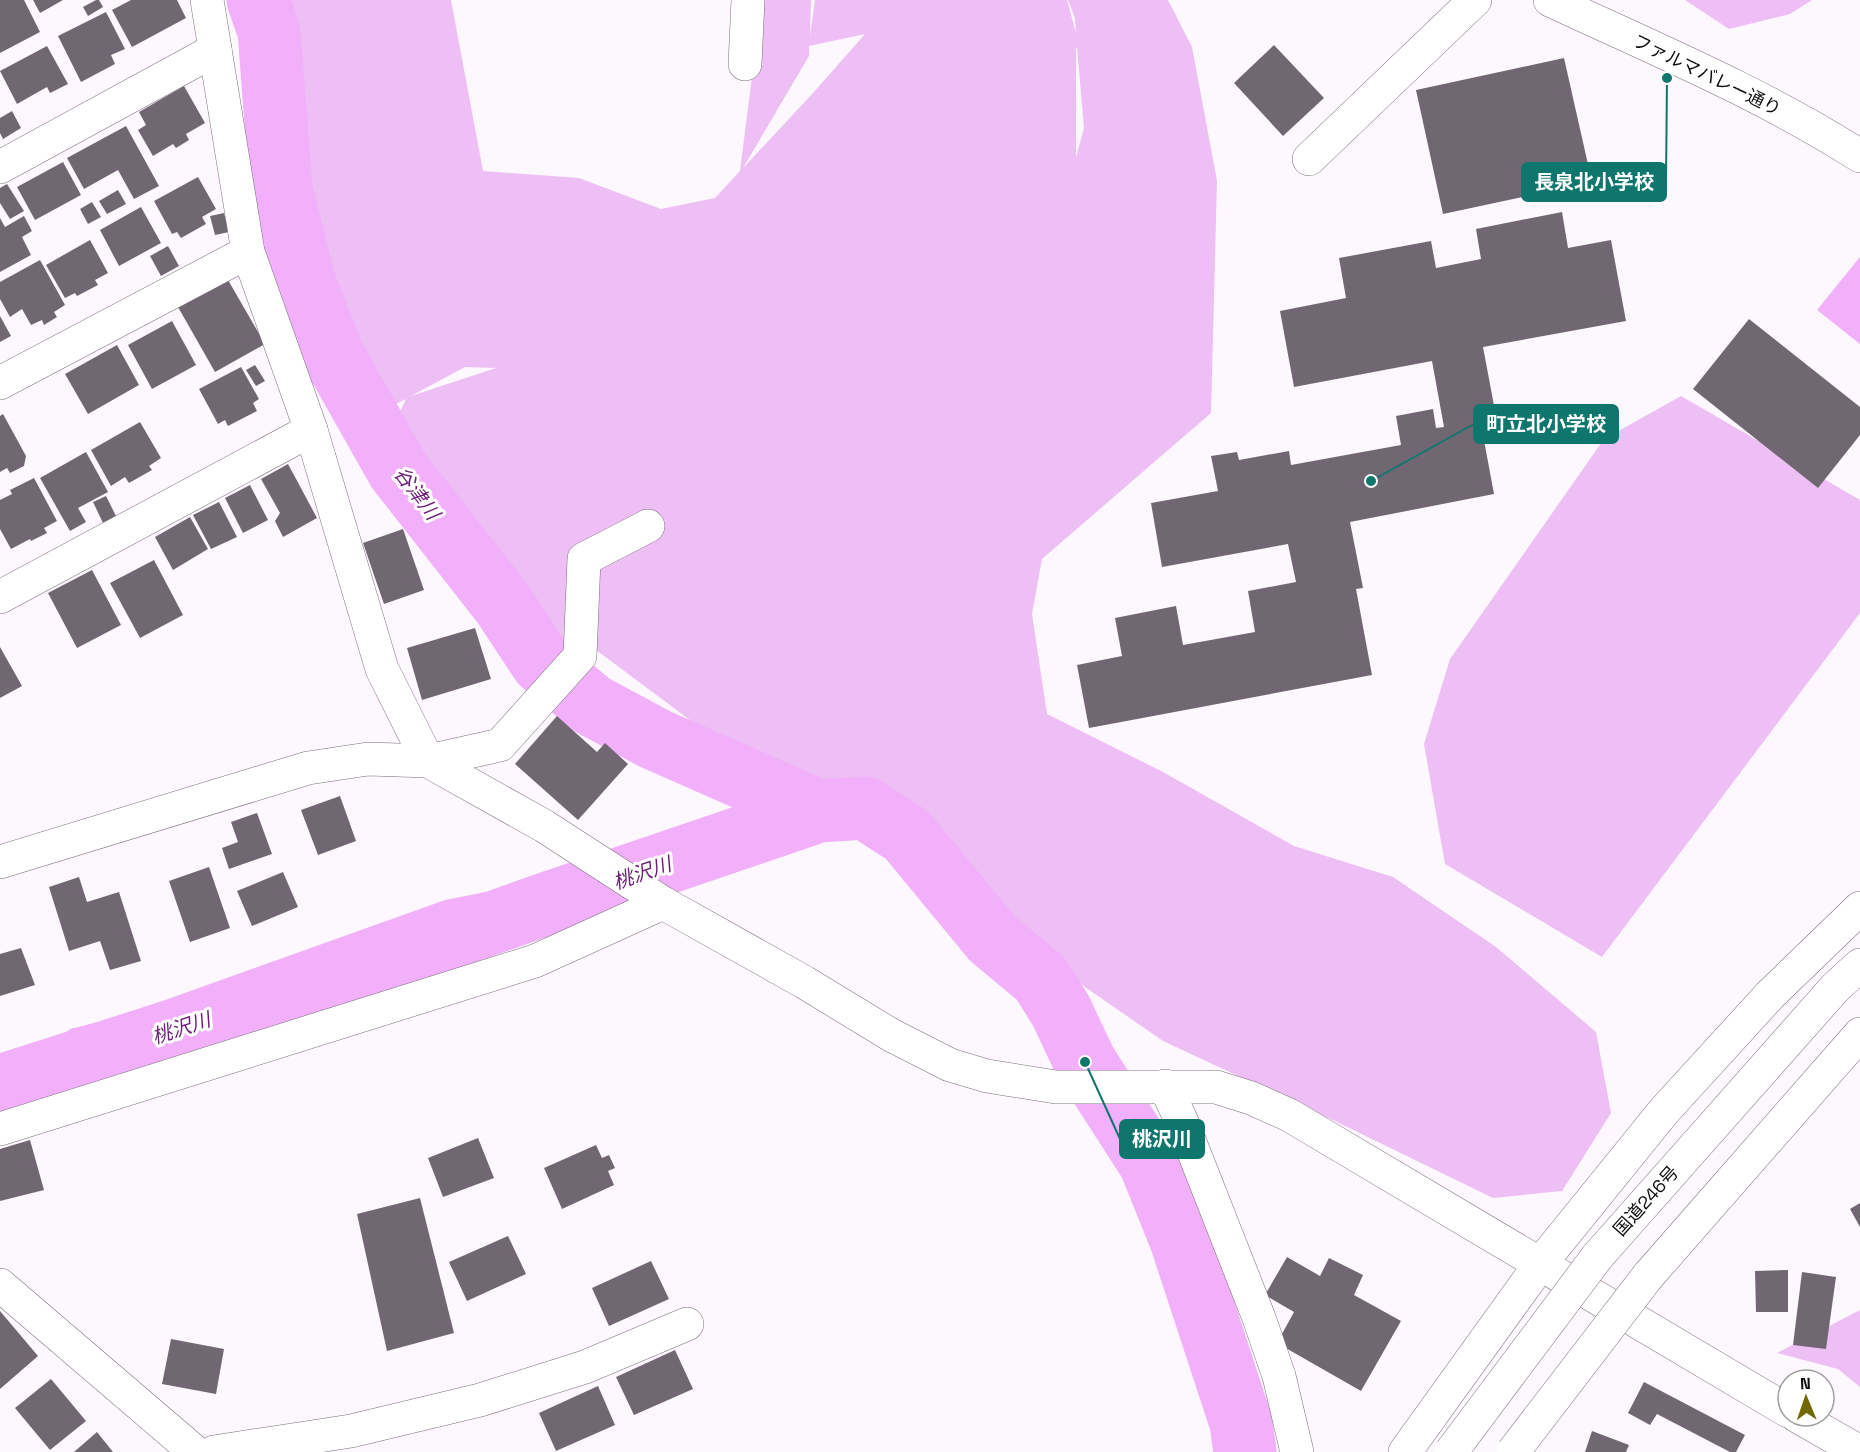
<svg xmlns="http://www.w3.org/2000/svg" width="1860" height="1452" font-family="'Space Grotesk','Noto Sans JP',sans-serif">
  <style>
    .green { fill: #edbff4; fill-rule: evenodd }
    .water { fill: #f2b0fb }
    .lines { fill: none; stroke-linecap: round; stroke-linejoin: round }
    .river { stroke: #f2b0fb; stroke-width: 63 }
    .building { fill: #716772 }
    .minor-casing { stroke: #796f7a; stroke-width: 34 }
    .highway-casing { stroke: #796f7a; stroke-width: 34 }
    .minor { stroke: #fff; stroke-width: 33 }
    .highway { stroke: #fff; stroke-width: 33 }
    .highway-bridge-casing { stroke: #796f7a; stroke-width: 34; stroke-linecap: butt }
    .highway-bridge { stroke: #fff; stroke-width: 33 }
    .labels { text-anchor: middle; stroke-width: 6; stroke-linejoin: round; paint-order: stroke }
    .street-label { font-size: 18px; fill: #0f0c10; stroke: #fff }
    .water-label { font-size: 20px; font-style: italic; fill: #6b1e76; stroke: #fff }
    .leader { fill: none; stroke: #0f766e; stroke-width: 2 }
    .callout-dot { fill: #0f766e; stroke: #fff; stroke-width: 2 }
    .callout { fill: #0f766e; stroke: #0f766e; stroke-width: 2 }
    .callout-label { font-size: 20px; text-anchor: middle; font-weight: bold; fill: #fff }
  </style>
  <rect width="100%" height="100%" fill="#fdf8fd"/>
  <g class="green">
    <path d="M273,0h178l32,171 96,7 82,31 54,-11 25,-27 18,-142 1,-29h52l-1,36 5,-36h252l9,33 -1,-15 -7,-18h100l24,47 25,134 -6,232 -169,146 -10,55 15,100 116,58 131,74 99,31 103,70 100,85 15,81 -49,78 -69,7 -154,-75 -176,-82 -104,-72 -87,-56 -54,-100 -153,-37 -193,-144 -6,16 -91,-112 -79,-116 10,-21 -10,5 -29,-26 -67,-114 -21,-177zM865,34l-52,59 -70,75 66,-112v-10zM1077,47l7,81 -8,29v-109zM465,367l31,1 -85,28z"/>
    <polygon points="1685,0 1812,0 1790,14 1729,29"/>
    <polygon points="1681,396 1860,500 1860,613 1602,957 1445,864 1424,744 1450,659 1604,439"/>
    <polygon points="1860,1310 1860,1387 1838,1369 1777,1353"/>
  </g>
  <g class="water">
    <polygon points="1860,257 1860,344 1817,310"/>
    <polygon points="569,872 576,880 468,906 282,974 258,981 194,1035 163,1054 65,1101 0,1118 0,1100 42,1087 0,1082 0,1066 54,1058 65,1050 66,1033 70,1029 115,1018 445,900 506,888"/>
  </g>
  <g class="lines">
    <g class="river">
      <polyline points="258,0 269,31 281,189 304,281 333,355 398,470 503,604 542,663 592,705 655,739 819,811"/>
      <polyline points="0,1086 335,979 540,906 819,811 865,808 907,835 992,938 1041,979 1061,1011 1085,1062 1150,1163 1181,1240 1241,1423 1245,1452"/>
    </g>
  </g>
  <g class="building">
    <polygon points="0,0 24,0 40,32 0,53"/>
    <polygon points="33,0 63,0 40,13"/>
    <polygon points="96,0 99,0 103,7 88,16 83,7"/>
    <polygon points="131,0 177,0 186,18 132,47 112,10"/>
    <polygon points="106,12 125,49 111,55 115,64 81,82 58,36"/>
    <polygon points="1274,45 1324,98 1283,136 1234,83"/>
    <polygon points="47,46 68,84 50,93 47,87 17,104 0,71"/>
    <polygon points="1564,58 1592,182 1443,214 1416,90"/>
    <polygon points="184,86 205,123 186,134 189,140 176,148 173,144 153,156 138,130 146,125 139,112"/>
    <polygon points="12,111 21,128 3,139 0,133 0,118"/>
    <polygon points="126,126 159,186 134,199 118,170 84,189 67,158"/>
    <polygon points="63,162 81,195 35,220 17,187"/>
    <polygon points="198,177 216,209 202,217 206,224 181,238 177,232 172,234 154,201"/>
    <polygon points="7,184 24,211 10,219 0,203 0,188"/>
    <polygon points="118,190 126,204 107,214 99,201"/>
    <polygon points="92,202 101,217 88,224 80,209"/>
    <polygon points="141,207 161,243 119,266 100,230"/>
    <polygon points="1562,212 1568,248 1611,240 1626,321 1483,347 1499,432 1483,435 1494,494 1350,522 1363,588 1356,589 1372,675 1089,728 1077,665 1122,656 1115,618 1176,606 1183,645 1255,632 1248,591 1296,582 1288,544 1162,567 1151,503 1218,491 1211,456 1237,452 1239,460 1289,451 1291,465 1401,445 1396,416 1433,409 1436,428 1444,427 1432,361 1294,387 1280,311 1346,298 1339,258 1431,241 1436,268 1481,259 1476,229"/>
    <polygon points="224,213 229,232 215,235 210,216"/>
    <polygon points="24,216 32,231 22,237 31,255 0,272 0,218 5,227"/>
    <polygon points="90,240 108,273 95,280 98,285 77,296 75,293 65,298 46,265"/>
    <polygon points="168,246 179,266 161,276 150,256"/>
    <polygon points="40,260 65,305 54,312 57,317 44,325 42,320 31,325 22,309 10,317 0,299 0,282"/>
    <polygon points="228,280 265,344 215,372 178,307"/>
    <polygon points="0,316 11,336 0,342"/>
    <polygon points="1749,319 1860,407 1860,435 1818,488 1693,389"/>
    <polygon points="172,321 196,365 152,389 128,345"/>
    <polygon points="117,345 139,385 88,414 65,374"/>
    <polygon points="255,365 265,381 256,386 246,370"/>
    <polygon points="241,367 259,399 253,403 257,411 228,426 225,420 218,424 199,389"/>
    <polygon points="3,414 26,456 24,466 10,473 7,468 0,472 0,416"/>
    <polygon points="140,422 161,458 149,466 152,470 129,483 125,477 111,486 91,450"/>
    <polygon points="86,452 108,492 78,508 86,522 70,531 40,478"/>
    <polygon points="288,464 317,518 283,537 275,521 280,513 261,479"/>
    <polygon points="34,478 57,521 44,528 47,533 31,541 30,539 11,549 0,529 0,500 12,494 10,490"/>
    <polygon points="250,485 268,520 243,533 225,498"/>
    <polygon points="106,496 116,516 103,523 93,502"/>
    <polygon points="219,502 237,537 211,549 193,515"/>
    <polygon points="190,517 208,549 173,570 155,537"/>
    <polygon points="403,529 424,590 384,604 363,543"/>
    <polygon points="154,560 183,615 140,638 110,583"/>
    <polygon points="92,570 121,625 77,648 48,593"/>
    <polygon points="475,628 491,679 422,700 407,648"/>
    <polygon points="0,647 22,686 0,698"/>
    <polygon points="557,716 597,752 605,743 628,764 578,820 515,764"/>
    <polygon points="340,796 356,841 318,855 301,810"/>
    <polygon points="257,813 272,854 229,869 222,848 238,842 231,822"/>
    <polygon points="209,867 230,928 190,942 169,881"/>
    <polygon points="283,872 298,907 252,926 237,891"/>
    <polygon points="79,877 87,902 119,892 141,961 110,970 100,941 69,951 49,887"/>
    <polygon points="21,948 35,985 0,996 0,954"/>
    <polygon points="478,1138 494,1178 443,1197 428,1158"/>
    <polygon points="30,1140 44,1190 0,1201 0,1149"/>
    <polygon points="596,1145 602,1158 609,1155 615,1168 608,1171 614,1185 562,1209 544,1168"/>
    <polygon points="420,1198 454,1333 387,1351 357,1214"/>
    <polygon points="1860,1203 1860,1227 1850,1209"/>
    <polygon points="508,1236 526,1274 467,1301 449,1262"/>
    <polygon points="1287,1257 1320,1276 1329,1258 1363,1275 1354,1295 1401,1321 1361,1391 1277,1343 1294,1312 1265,1295"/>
    <polygon points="651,1261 669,1299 609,1326 592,1288"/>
    <polygon points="1788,1270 1788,1312 1756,1312 1755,1271"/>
    <polygon points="1802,1272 1836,1277 1826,1349 1793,1345"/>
    <polygon points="0,1311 38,1356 0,1389"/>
    <polygon points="171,1339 224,1349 216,1394 162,1384"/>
    <polygon points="675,1350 693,1389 634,1415 616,1377"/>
    <polygon points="51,1379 86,1421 50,1450 15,1408"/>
    <polygon points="1644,1382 1745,1435 1736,1452 1730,1452 1657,1414 1650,1425 1628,1413"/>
    <polygon points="598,1386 615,1425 556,1451 539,1413"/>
    <polygon points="1592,1431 1629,1445 1626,1452 1585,1452"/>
    <polygon points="97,1432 113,1452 74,1452"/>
  </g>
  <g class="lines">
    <defs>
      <g id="minor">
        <polyline points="207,0 248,252 311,430 382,669 428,761 500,745 580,656 584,559 648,526"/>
        <path d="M1550,0c105,49 213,94 310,156"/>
        <polyline points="745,64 748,0"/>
        <polyline points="1309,159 1475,0"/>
        <polyline points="0,167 215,50"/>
        <polyline points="0,383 248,252"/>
        <polyline points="0,597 311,430"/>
        <polyline points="0,862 308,768 368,759 428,761 544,826 663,903 804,982 891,1035 950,1065 987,1076 1056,1087 1216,1087 1251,1098 1289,1115 1788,1411"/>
        <polyline points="1165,1086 1182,1122 1259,1318 1279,1376 1297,1452"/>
        <polyline points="0,1129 535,961 663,903"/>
        <polyline points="0,1285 195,1452"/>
        <polyline points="1797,1416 1860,1452"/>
        <polyline points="214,1452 351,1431 480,1400 585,1367 687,1324"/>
        <polyline points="1405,1452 1541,1263 1664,1111 1770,995 1860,908"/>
      </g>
      <g id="highway">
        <polyline points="1597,1257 1835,988 1860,965"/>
        <polyline points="1648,1276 1860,1034"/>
      </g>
    </defs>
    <use href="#minor" class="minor-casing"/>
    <use href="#highway" class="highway-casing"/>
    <use href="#minor" class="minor"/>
    <use href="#highway" class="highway"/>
    <defs>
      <g id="highway-bridge">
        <polyline points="1451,1452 1597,1257"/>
        <polyline points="1513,1452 1648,1276"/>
      </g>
    </defs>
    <use href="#highway-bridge" class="highway-bridge-casing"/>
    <use href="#highway-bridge" class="highway-bridge"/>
  </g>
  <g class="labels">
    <g class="street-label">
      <text transform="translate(1707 75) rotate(26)" y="6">ファルマバレー通り</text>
      <text transform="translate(1646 1201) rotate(-48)" y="6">国道246号</text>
    </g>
    <g class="water-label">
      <text transform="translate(417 493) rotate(53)" y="7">谷津川</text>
      <text transform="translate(642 873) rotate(-19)" y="7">桃沢川</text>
      <text transform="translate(181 1028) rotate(-18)" y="7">桃沢川</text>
    </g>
  </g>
  <path class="leader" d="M1667 78L1666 182M1371 481L1474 424M1085 1062L1120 1139"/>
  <g class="callout-dot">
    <circle cx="1667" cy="78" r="6"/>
    <circle cx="1371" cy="481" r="6"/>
    <circle cx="1085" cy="1062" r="6"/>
  </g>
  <g class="callout">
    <rect x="1522" y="163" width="144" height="38" rx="6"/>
    <rect x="1474" y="405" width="144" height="38" rx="6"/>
    <rect x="1120" y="1120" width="84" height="38" rx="6"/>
  </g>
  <g class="callout-label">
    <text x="1594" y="189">長泉北小学校</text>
    <text x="1546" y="431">町立北小学校</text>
    <text x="1162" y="1146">桃沢川</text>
  </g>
  <g transform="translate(1806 1398) rotate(358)"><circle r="28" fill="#ffffff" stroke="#9f9e9f" stroke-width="1.5"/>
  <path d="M0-4.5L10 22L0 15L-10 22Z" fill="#726800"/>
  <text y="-9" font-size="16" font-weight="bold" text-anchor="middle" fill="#0f0c10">N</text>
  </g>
</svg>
